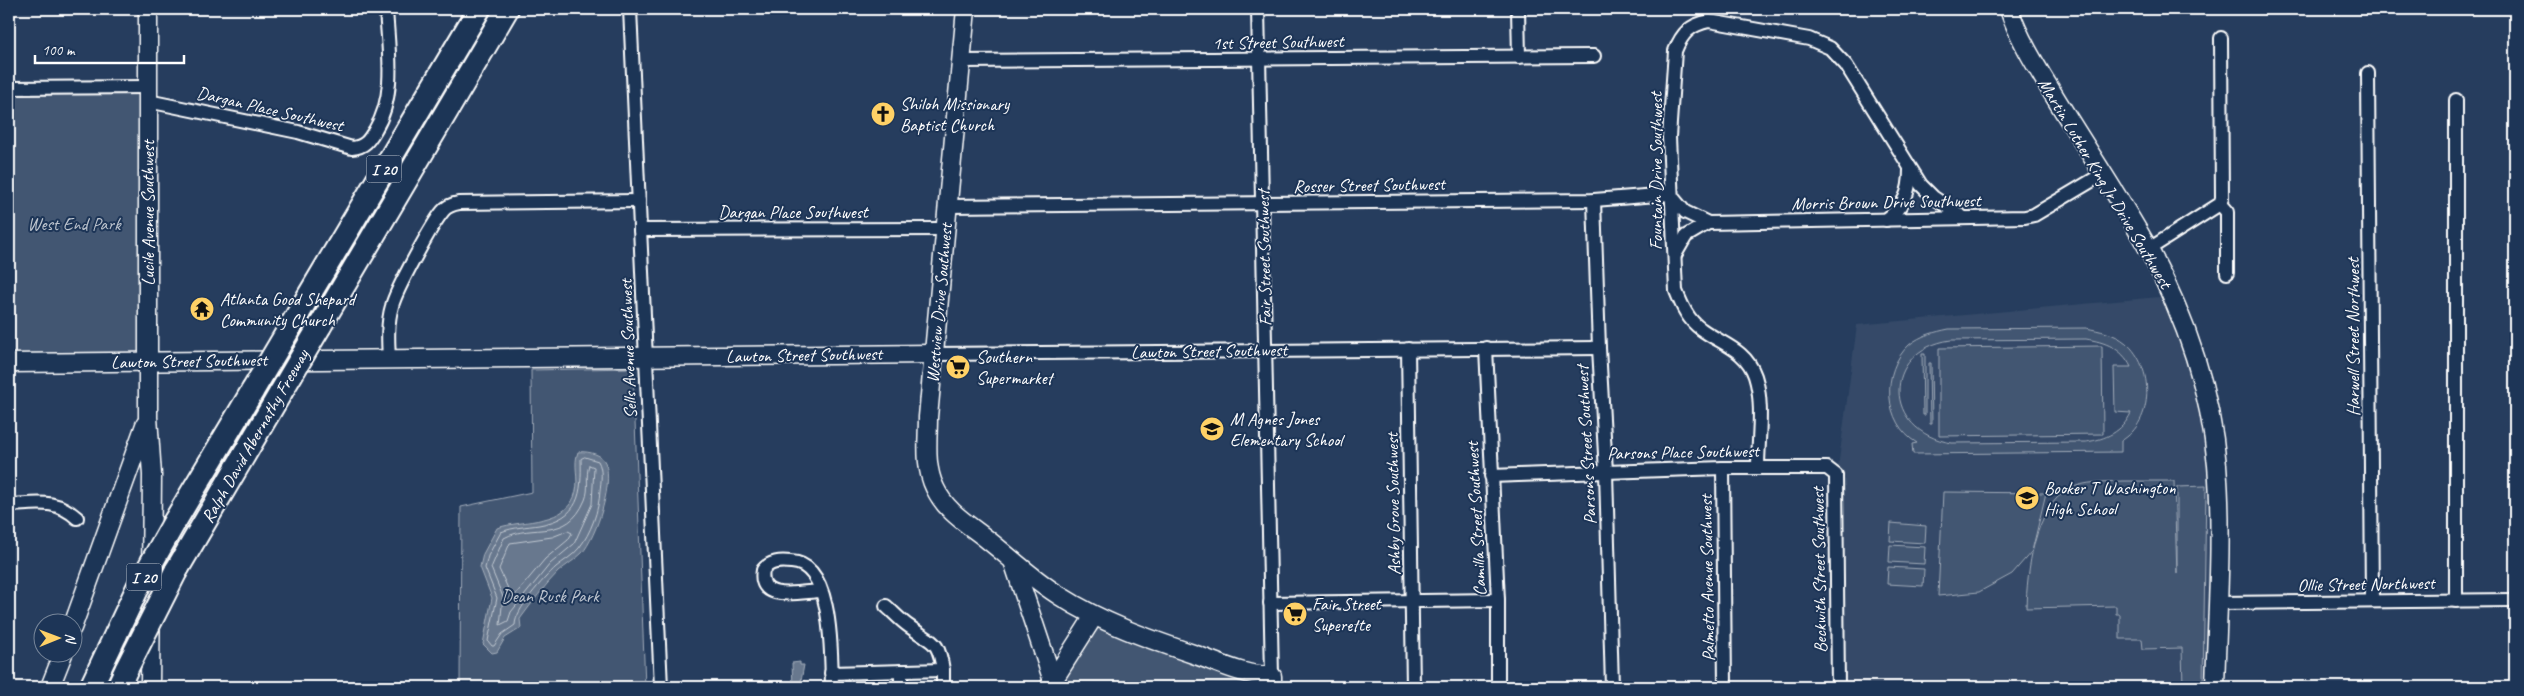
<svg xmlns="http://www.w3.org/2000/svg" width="2524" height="696" font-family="Caveat,sans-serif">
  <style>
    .built { fill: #344a68 }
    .green { fill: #425672; stroke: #a0aab8; fill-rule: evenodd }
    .water { fill: #67788e; stroke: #a4aebb }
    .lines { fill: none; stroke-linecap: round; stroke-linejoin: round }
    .shore { stroke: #c2c9d2; stroke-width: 1 }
    .street-casing { stroke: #fff; stroke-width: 16 }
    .secondary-casing { stroke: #fff; stroke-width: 21 }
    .highway-casing { stroke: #fff; stroke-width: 26 }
    .street { stroke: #1d3557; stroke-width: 12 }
    .secondary { stroke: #1d3557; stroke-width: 18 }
    .highway { stroke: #1d3557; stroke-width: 22 }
    .highway-bridge-casing { stroke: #fff; stroke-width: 26; stroke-linecap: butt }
    .highway-bridge { stroke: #1d3557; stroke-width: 22 }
    .labels { text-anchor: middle; stroke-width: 4; stroke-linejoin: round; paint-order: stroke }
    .shield { fill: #1d3557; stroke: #bbc2cd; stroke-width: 1 }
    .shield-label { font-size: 16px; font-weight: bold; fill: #fff }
    .street-label { font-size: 18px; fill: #fff; stroke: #1d3557 }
    .poi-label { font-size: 18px; fill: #fff; stroke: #1d3557; text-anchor: start }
    .park-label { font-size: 18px; fill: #bdc4ce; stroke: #1d3557 }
  </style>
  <rect width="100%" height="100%" fill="#263d5e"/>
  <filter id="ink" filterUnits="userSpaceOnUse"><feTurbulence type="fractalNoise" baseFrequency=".02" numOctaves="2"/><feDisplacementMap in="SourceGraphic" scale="10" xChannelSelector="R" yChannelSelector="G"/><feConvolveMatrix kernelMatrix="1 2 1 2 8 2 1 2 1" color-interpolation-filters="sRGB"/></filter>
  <g filter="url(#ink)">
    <polygon class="built" points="2170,296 2210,416 2214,687 1839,687 1837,475 1857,325"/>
    <g class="green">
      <polygon points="139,94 139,355 9,354 9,95"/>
      <path d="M2086,328c14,3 28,5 40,15 28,24 29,78 -5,98v11l-208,2 -1,-10 5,-1c-34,-20 -36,-72 -8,-98 12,-10 26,-13 40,-16zM2086,339c19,3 36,9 45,28h-17l1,45 16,1c-9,19 -25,26 -45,29l-134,1c-70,-11 -71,-93 -1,-103z"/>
      <polygon points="2102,346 2103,434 1939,436 1939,348"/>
      <polygon points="1922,354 1925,354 1925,415 1923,415"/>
      <polygon points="1929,363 1931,363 1932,424 1930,424"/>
      <polygon points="633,368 645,687 460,687 461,507 532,492 531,370"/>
      <path d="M2123,481h51l3,93v-87l29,-1 -3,201h-20l-1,-39 -39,1 -1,-10h-22v-25h-4v-8l-90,2c1,-36 8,-101 43,-119 15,-8 37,-7 54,-8z"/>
      <polygon points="1943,492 2046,493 2032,551 2012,574 1979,592 1938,596"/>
      <polygon points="1891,523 1926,526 1925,543 1890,541"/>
      <polygon points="1890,545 1925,547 1924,564 1889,562"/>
      <polygon points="1888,567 1924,569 1923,586 1887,584"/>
      <polygon points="1088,618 1264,684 1264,687 1044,687"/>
    </g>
    <g class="water">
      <path d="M578,452c7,-1 20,1 25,7 14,17 -7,79 -21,94 -7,7 -16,12 -24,19 -14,14 -26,31 -38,47l1,9 -16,10 -8,14 -5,1 -9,-9 9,-46 -12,-31 3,-13 14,-26c26,-9 71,-2 79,-37 3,-13 -3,-27 2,-39z"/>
      <polygon points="800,662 800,665 804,665 801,681 805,681 805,687 793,687 792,663"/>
    </g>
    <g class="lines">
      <g class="shore">
        <path d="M585,457l13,4c5,9 3,20 2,30 -1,19 -9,42 -21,57 -6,8 -16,13 -23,19 -13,12 -41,43 -41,58l-13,9 -8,12h-2l-4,-5 9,-43 -12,-30 3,-12 13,-24c13,-5 25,-5 38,-7 41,-7 43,-31 42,-66z"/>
        <path d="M589,465l5,2 -2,37 -18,40 -24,20 -39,48 -3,9 -8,4 3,-28 -12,-29 13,-30c29,-16 63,5 81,-38 5,-12 0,-24 4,-35z"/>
        <polygon points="568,531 572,533 568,540 545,559 515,595 511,595 499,569 510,543 552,537"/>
      </g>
      <defs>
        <g id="street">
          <polyline points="630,9 661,687"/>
          <polyline points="1258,9 1272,676"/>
          <polyline points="1518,9 1519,57"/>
          <polyline points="962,61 1594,56"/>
          <polyline points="2368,73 2372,601"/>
          <polyline points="9,88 148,87"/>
          <polyline points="2456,100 2456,601"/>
          <path d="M148,101l150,31 54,16c13,-1 17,-8 23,-18 22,-35 13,-82 11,-121"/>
          <polyline points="1594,200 1599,348 1606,472 1612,687"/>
          <polyline points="2220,204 2227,212 2227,273"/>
          <polyline points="948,206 1594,200 1670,194 1685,212 1708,223 2025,217 2034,215 2103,174"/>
          <path d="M1886,220c18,-15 24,-26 24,-50"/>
          <polyline points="640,230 946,229"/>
          <polyline points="2149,249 2220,204 2222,198 2221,38"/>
          <polyline points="1675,255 1686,236 1708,223"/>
          <polyline points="1486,348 1498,600 1498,687"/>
          <polyline points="1408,349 1413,687"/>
          <polyline points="934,354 1599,348"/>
          <path d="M389,359c-1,-18 -2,-36 3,-53 4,-16 40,-82 51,-95 4,-5 10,-7 16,-8l180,-2"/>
          <polyline points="1723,468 1725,687"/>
          <path d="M1758,468c0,-30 6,-64 -3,-92 -9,-27 -34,-32 -54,-47 -13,-9 -19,-23 -25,-38l-7,-154 6,-86c7,-18 15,-26 34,-30l100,18 21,9 16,17 75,120 12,12 31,21"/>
          <polyline points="1491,476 1723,468 1827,468 1836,475 1838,687"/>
          <path d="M9,505c28,-1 46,-7 68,13"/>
          <path d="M820,591c-21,1 -63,12 -57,-21 7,-9 17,-9 28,-8 43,1 40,95 41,125"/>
          <polyline points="1270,603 1498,600"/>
          <polyline points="2217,603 2515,600"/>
          <path d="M886,606c8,7 15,15 24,21 23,17 28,11 33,43"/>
          <polyline points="901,671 901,687"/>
          <polyline points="831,673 943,670 943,687"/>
        </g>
        <g id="secondary">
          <polyline points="148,9 148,417 152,475 150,687"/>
          <path d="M966,9l-38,408c0,23 -4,49 7,71 11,24 33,36 53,52 24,19 46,40 72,56 42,27 89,43 136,59 25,9 49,21 76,21v11"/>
          <path d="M2009,9c11,33 31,63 49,93 30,49 63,98 91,148 36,66 61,139 68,215 6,73 0,149 -2,222"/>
          <polyline points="9,363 934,354"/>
          <polyline points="1013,561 1053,681"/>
          <polyline points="72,628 145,425"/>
          <polyline points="50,687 63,654"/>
          <polyline points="1049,687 1094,616"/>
        </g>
        <g id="highway">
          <polyline points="320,326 507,9"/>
          <polyline points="289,329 479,9"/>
          <polyline points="175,521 253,390"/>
          <polyline points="176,571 281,392"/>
          <polyline points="91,687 116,634"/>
          <polyline points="118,687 127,668"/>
        </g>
      </defs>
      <use href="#street" class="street-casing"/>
      <use href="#secondary" class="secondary-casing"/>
      <use href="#highway" class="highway-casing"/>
      <use href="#street" class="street"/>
      <use href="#secondary" class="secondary"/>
      <use href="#highway" class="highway"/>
      <defs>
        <g id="highway-bridge">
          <polyline points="253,390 289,329"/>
          <polyline points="281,392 320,326"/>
          <polyline points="116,634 139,585 175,521"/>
          <polyline points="127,668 176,571"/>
        </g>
      </defs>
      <use href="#highway-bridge" class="highway-bridge-casing"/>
      <use href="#highway-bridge" class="highway-bridge"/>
    </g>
  </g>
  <defs>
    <symbol id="church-disc" viewBox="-11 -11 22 22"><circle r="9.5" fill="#ffd166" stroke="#1d3557"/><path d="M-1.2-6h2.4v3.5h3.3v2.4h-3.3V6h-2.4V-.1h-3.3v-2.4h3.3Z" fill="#111"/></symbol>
    <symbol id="temple-disc" viewBox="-11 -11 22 22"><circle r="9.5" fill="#ffd166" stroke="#1d3557"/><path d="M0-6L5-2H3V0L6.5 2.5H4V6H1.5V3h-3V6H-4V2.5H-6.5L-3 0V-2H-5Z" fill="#111"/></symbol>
    <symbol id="supermarket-disc" viewBox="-11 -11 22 22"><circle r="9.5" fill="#ffd166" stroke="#1d3557"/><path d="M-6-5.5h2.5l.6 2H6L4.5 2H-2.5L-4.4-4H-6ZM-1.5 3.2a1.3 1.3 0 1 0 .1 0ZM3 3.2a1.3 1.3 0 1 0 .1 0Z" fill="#111"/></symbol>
    <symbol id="school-disc" viewBox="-11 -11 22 22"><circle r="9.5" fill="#ffd166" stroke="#1d3557"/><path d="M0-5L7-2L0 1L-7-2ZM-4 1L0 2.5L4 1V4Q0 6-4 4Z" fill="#111"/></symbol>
  </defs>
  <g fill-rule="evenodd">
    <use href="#church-disc" x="869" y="100" width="28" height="28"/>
    <use href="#temple-disc" x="188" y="295" width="28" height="28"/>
    <use href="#supermarket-disc" x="944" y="353" width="28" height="28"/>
    <use href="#school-disc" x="1198" y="415" width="28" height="28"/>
    <use href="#school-disc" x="2013" y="484" width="28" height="28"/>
    <use href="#supermarket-disc" x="1281" y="600" width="28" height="28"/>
  </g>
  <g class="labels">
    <g class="shield">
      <rect x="366.5" y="155.5" width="35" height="27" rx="4"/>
      <rect x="126.5" y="563.5" width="35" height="27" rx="4"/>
    </g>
    <g class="shield-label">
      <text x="384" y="175">I 20</text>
      <text x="144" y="583">I 20</text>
    </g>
    <g class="street-label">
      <text transform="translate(1278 42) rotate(-1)" y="6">1st Street Southwest</text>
      <text transform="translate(270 109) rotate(13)" y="6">Dargan Place Southwest</text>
      <text transform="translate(1656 171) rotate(-90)" y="6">Fountain Drive Southwest</text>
      <text transform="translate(2105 183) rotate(59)" y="6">Martin Luther King Jr Drive Southwest</text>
      <text transform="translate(1369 185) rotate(-1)" y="6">Rosser Street Southwest</text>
      <text transform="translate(1886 202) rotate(-1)" y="6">Morris Brown Drive Southwest</text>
      <text x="793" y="218">Dargan Place Southwest</text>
      <text transform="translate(148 213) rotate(-90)" y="6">Lucile Avenue Southwest</text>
      <text transform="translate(1264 258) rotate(-91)" y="6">Fair Street Southwest</text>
      <text transform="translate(939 303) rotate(-85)" y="6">Westview Drive Southwest</text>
      <text transform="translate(2353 337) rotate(-90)" y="6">Harwell Street Northwest</text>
      <text transform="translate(628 349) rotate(-92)" y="6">Sells Avenue Southwest</text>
      <text transform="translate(1209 351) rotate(-1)" y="6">Lawton Street Southwest</text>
      <text transform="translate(804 355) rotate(-1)" y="6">Lawton Street Southwest</text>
      <text transform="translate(189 361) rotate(-1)" y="6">Lawton Street Southwest</text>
      <text transform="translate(255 436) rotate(-60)" y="6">Ralph David Abernathy Freeway</text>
      <text transform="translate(1586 445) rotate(-93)" y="6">Parsons Street Southwest</text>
      <text transform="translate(1683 452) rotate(-1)" y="6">Parsons Place Southwest</text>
      <text transform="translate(1393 504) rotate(-91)" y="6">Ashby Grove Southwest</text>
      <text transform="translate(1476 519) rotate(-93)" y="6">Camilla Street Southwest</text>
      <text transform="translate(1819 570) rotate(-91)" y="6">Beckwith Street Southwest</text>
      <text transform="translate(1707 578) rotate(-91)" y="6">Palmetto Avenue Southwest</text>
      <text transform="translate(2366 584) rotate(-1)" y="6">Ollie Street Northwest</text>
    </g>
    <g class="poi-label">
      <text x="900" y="110">Shiloh Missionary<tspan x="900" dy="21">Baptist Church</tspan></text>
      <text x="220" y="305">Atlanta Good Shepard<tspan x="220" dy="21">Community Church</tspan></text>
      <text x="976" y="363">Southern<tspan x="976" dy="21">Supermarket</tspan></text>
      <text x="1230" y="425">M Agnes Jones<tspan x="1230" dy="21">Elementary School</tspan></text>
      <text x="2044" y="494">Booker T Washington<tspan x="2044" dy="21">High School</tspan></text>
      <text x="1312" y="610">Fair Street<tspan x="1312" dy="21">Superette</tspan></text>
    </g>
    <g class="park-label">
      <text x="74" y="230">West End Park</text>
      <text x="550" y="602">Dean Rusk Park</text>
    </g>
  </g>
  <rect width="2524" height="696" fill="none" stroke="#1d3557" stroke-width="30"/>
  <rect x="15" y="15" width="2494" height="666" fill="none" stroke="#fff" stroke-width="2" filter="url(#ink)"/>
  <g transform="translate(58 638) rotate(89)"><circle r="24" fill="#1d3557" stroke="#77869a"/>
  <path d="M0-4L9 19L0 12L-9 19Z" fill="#ffd166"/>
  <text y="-8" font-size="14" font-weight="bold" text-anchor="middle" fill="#ffffff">N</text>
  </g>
  <path d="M35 55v8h149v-8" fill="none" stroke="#ffffff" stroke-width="2.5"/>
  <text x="42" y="55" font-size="15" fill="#ffffff" stroke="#1d3557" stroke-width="4" paint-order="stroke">100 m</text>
</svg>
